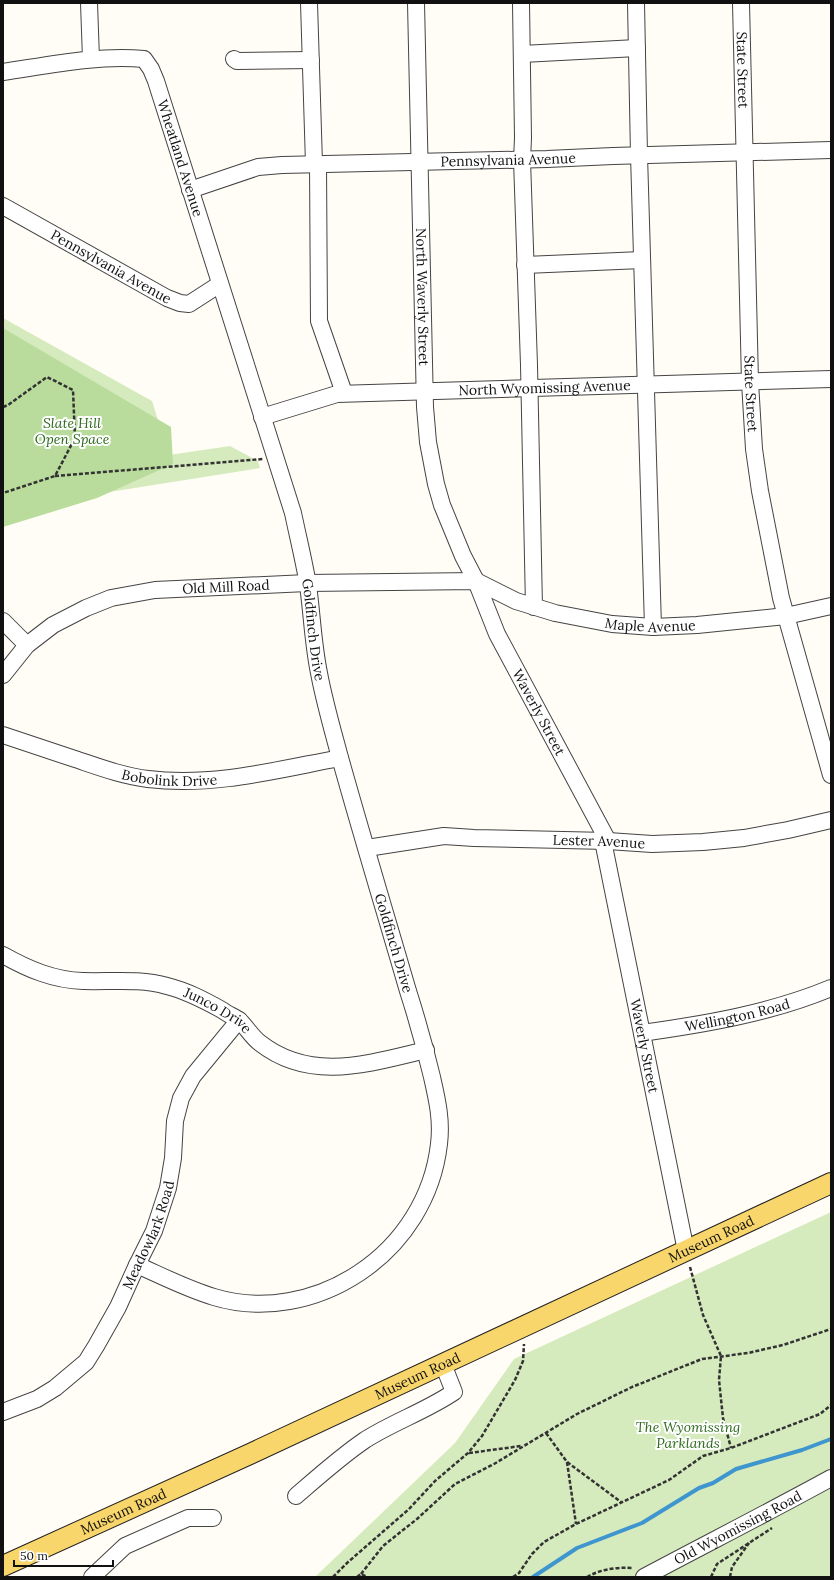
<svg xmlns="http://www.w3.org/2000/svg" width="834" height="1580" font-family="Lora,serif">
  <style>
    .green { fill: #d5ebbd }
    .forest { fill: #b9dc9c }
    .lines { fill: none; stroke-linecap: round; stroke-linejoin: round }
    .stream { stroke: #3f96cf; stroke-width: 4 }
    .minor-casing { stroke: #444; stroke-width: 18 }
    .major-casing { stroke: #222; stroke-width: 22 }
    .path { stroke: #333; stroke-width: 2.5; stroke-dasharray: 4 2; stroke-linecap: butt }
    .minor { stroke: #fff; stroke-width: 16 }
    .major { stroke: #f9d66b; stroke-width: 20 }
    .labels { text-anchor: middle; stroke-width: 4; stroke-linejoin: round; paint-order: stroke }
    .street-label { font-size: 14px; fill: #111; stroke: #fff }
    .park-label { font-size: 14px; font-style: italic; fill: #2f6b1f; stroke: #fff }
  </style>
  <rect width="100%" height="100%" fill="#fffdf5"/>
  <g class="green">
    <polygon points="3,318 152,401 169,455 230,446 258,461 260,468 40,503 3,496"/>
    <polygon points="831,1212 831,1577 315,1577 455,1443 514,1359"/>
  </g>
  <polygon class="forest" points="3,328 171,427 173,464 97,498 3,527"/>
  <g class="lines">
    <polyline class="stream" points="533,1577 577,1548 642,1523 699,1488 713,1483 736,1469 802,1450 831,1439"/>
    <defs>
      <g id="minor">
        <polyline points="89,3 91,59"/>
        <polyline points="309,3 314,164"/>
        <path id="s1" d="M416,3l9,404 3,35 8,42 6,21 21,51 13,25 21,53 111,207"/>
        <polyline points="521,3 523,138 522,160 529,365 534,607"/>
        <polyline points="636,3 639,155 653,627"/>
        <path id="s2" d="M741,3l9,379 4,67 6,42 21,107 50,177"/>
        <polyline points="522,54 637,48"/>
        <polyline points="234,59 237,61 311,60"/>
        <path id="s3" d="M3,72c47,-7 93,-17 141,-13l7,10 5,12 137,432c5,24 11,48 15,72 4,29 5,59 11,88 5,27 13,55 20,81 22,79 46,158 69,237 9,28 17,57 24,86 5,22 10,43 7,67 -6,53 -36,100 -80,129 -42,28 -96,39 -145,24 -27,-8 -52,-21 -77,-32"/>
        <polyline points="318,164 319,321 344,393"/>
        <path id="s4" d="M190,190l68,-23 24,-2 265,-6 66,-3 218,-6"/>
        <path id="s5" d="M3,206l164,92 13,5 9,1 31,-20"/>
        <polyline points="525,265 642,260"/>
        <path id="s6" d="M262,417l75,-23 494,-15"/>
        <polyline points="3,621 27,645"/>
        <path id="s7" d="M3,675l24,-30 26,-20 33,-17 25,-10 44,-8 152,-7 169,-2 40,20 39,12 57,11 41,3 44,-2 89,-9 45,-10"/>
        <path id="s8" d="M3,735c24,8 48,16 72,24 24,8 48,17 73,20 65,8 128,-9 192,-21"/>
        <path id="s9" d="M603,841l83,410"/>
        <path id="s10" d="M367,848l77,-12 30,2 134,3 44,3 51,-2 41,-4 44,-8 43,-10"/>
        <path id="s11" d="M3,955c25,14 50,25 80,26 28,1 56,-3 84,5 20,5 37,14 55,24 5,4 13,7 18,11 7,7 12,16 20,22 51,40 110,20 166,7"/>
        <path id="s12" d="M642,1033c64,-9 129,-20 189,-45"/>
        <path id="s13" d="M3,1412l34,-13 18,-11 31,-26 10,-16 22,-39 19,-42 17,-34 14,-43 5,-30 2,-37 6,-23 12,-22 46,-56"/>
        <path d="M296,1496c22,-19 44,-39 69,-56 28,-18 61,-29 89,-48l-11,-28"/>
        <polyline points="92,1577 125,1546 188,1518 213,1518"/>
        <path id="s14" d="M644,1577c62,-33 125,-65 187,-99"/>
      </g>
      <g id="major">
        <path id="s15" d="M3,1566l247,-112 581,-271"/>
      </g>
    </defs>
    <use href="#minor" class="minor-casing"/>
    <use href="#major" class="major-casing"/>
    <g class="path">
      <polyline points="3,407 8,405 47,377 73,390 75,438 55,476 3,493"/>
      <polyline points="55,476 263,459"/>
      <polyline points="690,1267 703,1315 721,1356 719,1380 723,1418 731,1448"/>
      <polyline points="546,1433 567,1462 621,1502"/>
      <polyline points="469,1453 521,1446"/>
      <polyline points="567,1462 576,1524"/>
      <polyline points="361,1574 383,1546 417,1519 455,1484 494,1464 577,1414 632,1387 702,1359 748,1353 783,1345 831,1329"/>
      <polyline points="333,1577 347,1563 409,1509 435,1481 468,1453 482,1436 515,1380 523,1361 524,1344"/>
      <polyline points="357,1577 361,1574 367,1577"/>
      <polyline points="513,1577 519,1573 532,1554 544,1542 576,1524 669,1480 703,1456 731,1448 820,1414 831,1405"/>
      <path d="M587,1577c14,-8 30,-10 46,-9"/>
      <polyline points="711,1577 717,1564 772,1528"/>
      <polyline points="730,1577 732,1567 749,1543"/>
    </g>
    <use href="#minor" class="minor"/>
    <use href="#major" class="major"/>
  </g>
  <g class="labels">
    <g class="street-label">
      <text dy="5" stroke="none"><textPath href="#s2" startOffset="67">State Street</textPath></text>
      <text dy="5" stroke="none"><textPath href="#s3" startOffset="248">Wheatland Avenue</textPath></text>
      <text dy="5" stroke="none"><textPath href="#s4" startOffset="322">Pennsylvania Avenue</textPath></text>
      <text dy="5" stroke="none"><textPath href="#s5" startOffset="124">Pennsylvania Avenue</textPath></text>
      <text dy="5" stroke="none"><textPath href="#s1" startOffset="294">North Waverly Street</textPath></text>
      <text dy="5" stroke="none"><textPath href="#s6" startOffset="286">North Wyomissing Avenue</textPath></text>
      <text dy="5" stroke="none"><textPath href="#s2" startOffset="391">State Street</textPath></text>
      <text dy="5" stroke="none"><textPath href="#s7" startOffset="251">Old Mill Road</textPath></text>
      <text dy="5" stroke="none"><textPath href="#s7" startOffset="683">Maple Avenue</textPath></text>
      <text dy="5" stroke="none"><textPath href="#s3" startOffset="739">Goldfinch Drive</textPath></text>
      <text dy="5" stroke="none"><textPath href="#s1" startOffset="733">Waverly Street</textPath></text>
      <text dy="5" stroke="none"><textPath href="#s8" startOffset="173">Bobolink Drive</textPath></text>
      <text dy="5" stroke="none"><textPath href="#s10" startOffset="233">Lester Avenue</textPath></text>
      <text dy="5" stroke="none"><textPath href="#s3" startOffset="1063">Goldfinch Drive</textPath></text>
      <text dy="5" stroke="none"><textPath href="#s11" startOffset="226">Junco Drive</textPath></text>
      <text dy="5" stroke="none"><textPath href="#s12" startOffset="97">Wellington Road</textPath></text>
      <text dy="5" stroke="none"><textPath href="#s9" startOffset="209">Waverly Street</textPath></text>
      <text dy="5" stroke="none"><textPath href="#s13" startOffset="240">Meadowlark Road</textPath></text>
      <text dy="5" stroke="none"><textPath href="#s15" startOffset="780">Museum Road</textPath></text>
      <text dy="5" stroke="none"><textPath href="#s15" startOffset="456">Museum Road</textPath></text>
      <text dy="5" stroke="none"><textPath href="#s15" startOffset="132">Museum Road</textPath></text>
      <text dy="5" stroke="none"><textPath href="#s14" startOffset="106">Old Wyomissing Road</textPath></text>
    </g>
    <g class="park-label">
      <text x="72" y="428">Slate Hill<tspan x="72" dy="16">Open Space</tspan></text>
      <text x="688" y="1432">The Wyomissing<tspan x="688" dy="16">Parklands</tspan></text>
    </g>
  </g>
  <rect width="834" height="1580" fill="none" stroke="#111111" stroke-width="8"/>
  <path d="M14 1560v6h99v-6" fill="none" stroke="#111111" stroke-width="2"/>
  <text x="20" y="1560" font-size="12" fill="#111111" stroke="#ffffff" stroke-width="3" paint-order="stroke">50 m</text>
</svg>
